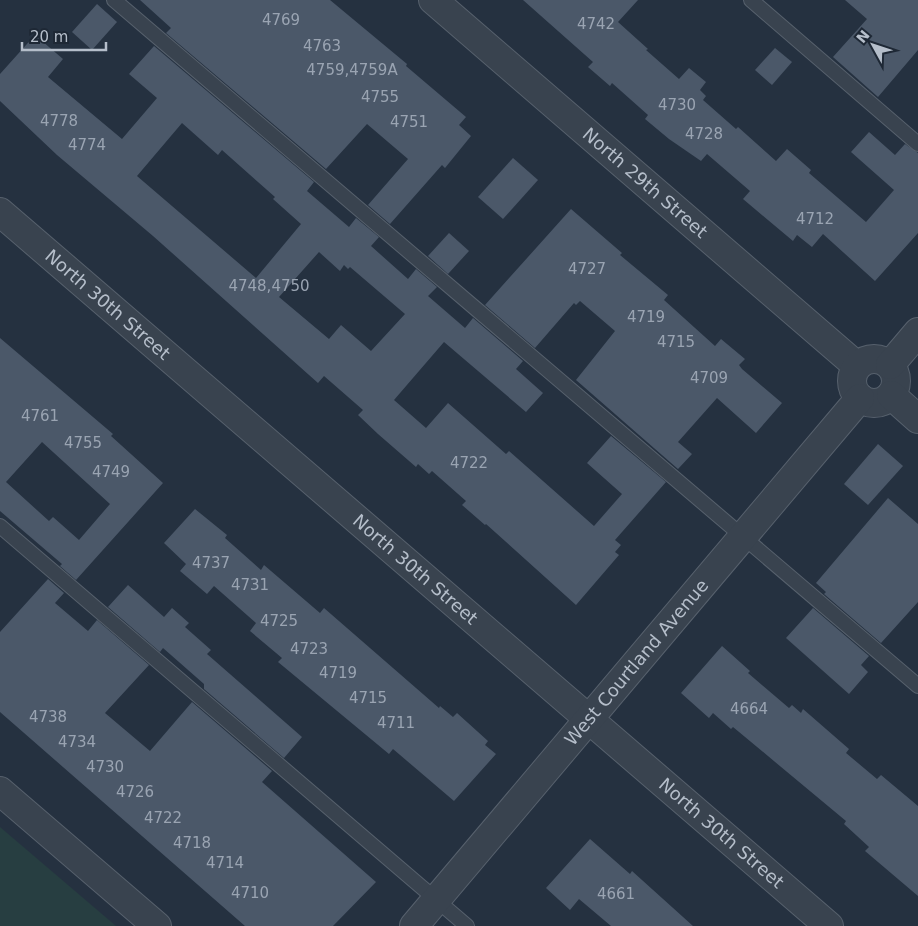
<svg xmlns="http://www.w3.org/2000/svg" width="918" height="926" font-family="'DejaVu Sans',sans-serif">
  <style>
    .green { fill: #273e41 }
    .building { fill: #4b5869; fill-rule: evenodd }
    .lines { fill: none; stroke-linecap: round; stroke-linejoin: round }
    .lane-casing { stroke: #57616d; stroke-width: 16 }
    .street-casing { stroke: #57616d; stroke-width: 30 }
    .lane { stroke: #39434f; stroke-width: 14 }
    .street { stroke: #39434f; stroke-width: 28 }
    .labels { text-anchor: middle; stroke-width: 4.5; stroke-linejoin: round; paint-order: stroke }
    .number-label { font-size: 15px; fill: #9aa4b2 }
    .street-label { font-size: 18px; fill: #b5beca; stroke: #1e2835 }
  </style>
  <rect width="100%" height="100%" fill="#253140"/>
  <polygon class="green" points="0,827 116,926 0,926"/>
  <g class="building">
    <polygon points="140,0 330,0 407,64 406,66 466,117 459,125 471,136 445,168 442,165 390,224 368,205 408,159 367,124 326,169 166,33 171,28"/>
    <polygon points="523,0 638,0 618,22 648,49 646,50 679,79 689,68 706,82 700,90 706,96 703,100 736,129 738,127 776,161 787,149 811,170 809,173 866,222 894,190 851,152 869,132 895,155 905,144 918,153 918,233 875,281 823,234 812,247 797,235 793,241 743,199 750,191 707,154 701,161 669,139 645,119 648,115 612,83 610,86 588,67 593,62"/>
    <polygon points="845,0 918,0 918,50 878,97 833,57 867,19"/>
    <polygon points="97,4 117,22 92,50 72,32"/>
    <path d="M35,35l28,24 -15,18 74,62 35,-41 -28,-24 25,-28 160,136 -7,9 42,36 7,-9 23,19 -8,9 37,33 8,-10 21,18 -9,9 37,32 8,-10 50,43 -7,8 27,24 -17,19 -82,-70 -50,58 32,28 22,-25 58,51 3,-3 85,75 28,-32 -35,-31 24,-27 55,46 -51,58 6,5 -6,7 4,3 -43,50 -90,-81 -1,1 -23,-20 4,-4 -34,-30 -3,3 -11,-10 -2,3 -38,-33 -20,-19 5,-5 -39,-34 -6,7 -165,-147 -96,-81 -57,-54v-27zM182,123l36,32 4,-5 53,47 -2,2 28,25 -45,54 -119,-102zM319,252l21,19 4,-6 4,4 2,-2 55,47 -34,37 -30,-26 -12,14 -50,-42z"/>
    <polygon points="775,48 792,62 772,85 755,70"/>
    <polygon points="513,158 538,180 503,219 478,197"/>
    <polygon points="571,209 622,253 620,255 668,295 664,300 715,346 721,339 745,359 739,365 742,369 782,403 756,433 717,398 678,442 692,454 678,469 576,380 615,331 580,301 576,305 574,303 535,348 485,305"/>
    <polygon points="449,233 469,251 448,274 428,256"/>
    <path d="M0,338l113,96 -2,2 52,47 -87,97 -16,-14 2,-2 -62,-53zM42,442l68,62 -31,36 -26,-23 -4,4 -43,-39z"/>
    <polygon points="878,444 903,466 868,505 844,484"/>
    <polygon points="888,498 918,524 918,602 881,643 824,594 826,592 816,583"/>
    <polygon points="195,509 227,535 225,538 261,570 264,565 320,613 324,608 439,708 440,706 453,717 457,713 488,741 485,745 496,754 454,801 393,749 389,754 278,662 282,658 250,631 256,623 214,586 207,594 180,571 186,564 164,543"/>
    <polygon points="48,579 64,593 55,603 88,631 97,620 149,665 105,713 150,751 192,702 272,771 262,782 376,882 333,926 245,926 0,712 0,632"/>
    <polygon points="128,585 164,617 172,608 189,623 185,627 211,650 207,654 302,737 284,758 204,689 204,684 163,648 160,652 108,607"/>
    <polygon points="813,608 869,656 861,665 868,672 849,694 786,638"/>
    <polygon points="722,646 750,671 748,673 789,708 792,705 801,713 803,709 849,749 846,753 877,779 881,775 918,806 918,896 865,851 869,847 844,824 846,821 733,727 731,729 713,713 709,718 681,693"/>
    <polygon points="590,839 630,874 632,871 693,926 611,926 579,899 570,910 546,888"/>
  </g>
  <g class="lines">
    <defs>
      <g id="lane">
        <polyline points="114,0 918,686"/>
        <polyline points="751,0 918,144"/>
        <polyline points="0,526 467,926"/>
      </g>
      <g id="street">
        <path id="s1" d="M433,0l424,366"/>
        <path id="s2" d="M0,212l829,714"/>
        <circle cx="874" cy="381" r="22"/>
        <polyline points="890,365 918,332"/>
        <polyline points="891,395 918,419"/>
        <polyline points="0,791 157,926"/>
        <path id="s3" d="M414,926l446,-528"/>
      </g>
    </defs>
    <use href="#lane" class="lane-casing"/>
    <use href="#street" class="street-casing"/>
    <use href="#lane" class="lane"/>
    <use href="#street" class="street"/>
  </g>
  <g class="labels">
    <g class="number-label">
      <text x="281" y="25">4769</text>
      <text x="596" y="29">4742</text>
      <text x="322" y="51">4763</text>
      <text x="352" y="75">4759,4759A</text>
      <text x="380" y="102">4755</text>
      <text x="677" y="110">4730</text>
      <text x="59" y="126">4778</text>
      <text x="409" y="127">4751</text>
      <text x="704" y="139">4728</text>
      <text x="87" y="150">4774</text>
      <text x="815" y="224">4712</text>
      <text x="587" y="274">4727</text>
      <text x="269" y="291">4748,4750</text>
      <text x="646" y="322">4719</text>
      <text x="676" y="347">4715</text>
      <text x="709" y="383">4709</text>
      <text x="40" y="421">4761</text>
      <text x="83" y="448">4755</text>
      <text x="469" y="468">4722</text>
      <text x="111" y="477">4749</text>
      <text x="211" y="568">4737</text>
      <text x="250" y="590">4731</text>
      <text x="279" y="626">4725</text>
      <text x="309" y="654">4723</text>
      <text x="338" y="678">4719</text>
      <text x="368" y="703">4715</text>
      <text x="749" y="714">4664</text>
      <text x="48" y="722">4738</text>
      <text x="396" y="728">4711</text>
      <text x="77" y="747">4734</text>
      <text x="105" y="772">4730</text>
      <text x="135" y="797">4726</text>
      <text x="163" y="823">4722</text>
      <text x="192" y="848">4718</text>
      <text x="225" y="868">4714</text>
      <text x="250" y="898">4710</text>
      <text x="616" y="899">4661</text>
    </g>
    <g class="street-label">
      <text dy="6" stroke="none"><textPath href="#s1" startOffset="280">North 29th Street</textPath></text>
      <text dy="6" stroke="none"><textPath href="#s2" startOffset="142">North 30th Street</textPath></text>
      <text dy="6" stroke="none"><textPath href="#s2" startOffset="548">North 30th Street</textPath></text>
      <text dy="6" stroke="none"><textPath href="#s3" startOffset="345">West Courtland Avenue</textPath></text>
      <text dy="6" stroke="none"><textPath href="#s2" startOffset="952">North 30th Street</textPath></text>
    </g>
  </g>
  <g transform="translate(873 45) rotate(310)" stroke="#1e2835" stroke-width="4" paint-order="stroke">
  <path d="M0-4L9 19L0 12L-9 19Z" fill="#b5beca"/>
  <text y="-8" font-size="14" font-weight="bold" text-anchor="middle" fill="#b5beca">N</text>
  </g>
  <path d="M22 42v8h84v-8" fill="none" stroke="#b5beca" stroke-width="2.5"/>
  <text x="30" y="42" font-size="15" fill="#b5beca" stroke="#1e2835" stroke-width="4" paint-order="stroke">20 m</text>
</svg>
